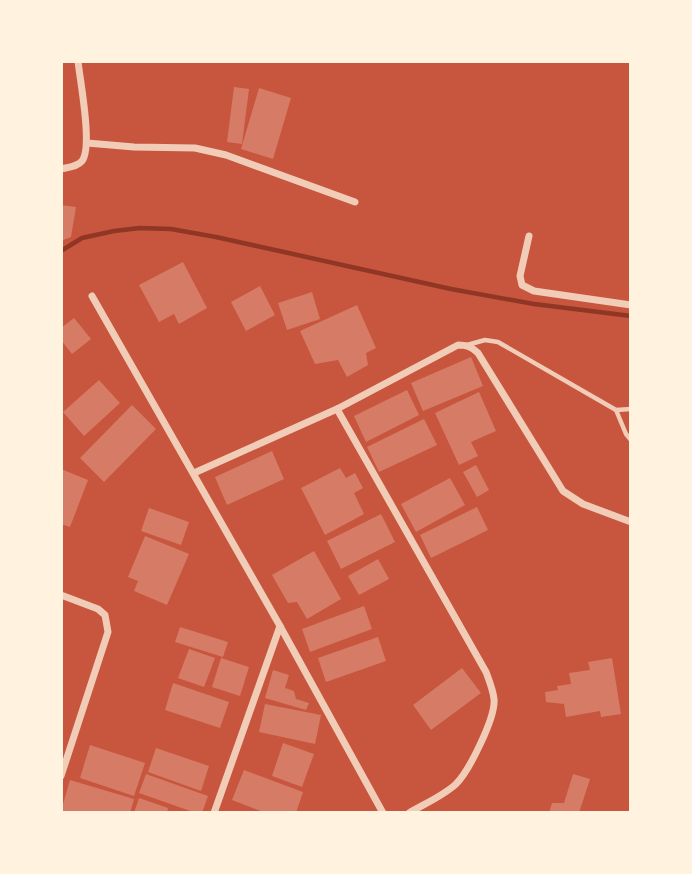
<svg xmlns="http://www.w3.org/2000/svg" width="692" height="874" font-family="'Titillium Web',sans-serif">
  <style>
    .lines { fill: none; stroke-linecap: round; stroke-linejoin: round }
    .stream { stroke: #8f3625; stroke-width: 4.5 }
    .building { fill: #d67c66 }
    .service { stroke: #f1ccb7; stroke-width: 4.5 }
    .minor { stroke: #f1ccb7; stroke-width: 7 }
  </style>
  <rect width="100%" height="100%" fill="#c8553d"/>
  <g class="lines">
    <polyline class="stream" points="61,251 82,238 114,231 140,228 171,229 216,237 451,289 534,304 631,316"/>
  </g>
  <g class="building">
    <polygon points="234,87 249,89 242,144 227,142"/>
    <polygon points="259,88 291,98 273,159 241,149"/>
    <polygon points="61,205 76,207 71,237 61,241"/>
    <polygon points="183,262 207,308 179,324 174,314 159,322 139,285"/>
    <polygon points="260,286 275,315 246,331 231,302"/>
    <polygon points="312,292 320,319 287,330 278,303"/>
    <polygon points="357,305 376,348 366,353 368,365 347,377 338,360 315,364 300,331"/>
    <polygon points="74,318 91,339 72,354 61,340 61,328"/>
    <polygon points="471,357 483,386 423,411 411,383"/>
    <polygon points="99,380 120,403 84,436 63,412"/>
    <polygon points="407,390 419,415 366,442 354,416"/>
    <polygon points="479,392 496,431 471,442 478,456 459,465 435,413"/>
    <polygon points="132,405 156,429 104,482 80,458"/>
    <polygon points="424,419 437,445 379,472 367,447"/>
    <polygon points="272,451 284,479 227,505 215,477"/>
    <polygon points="476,465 489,490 477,497 463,472"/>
    <polygon points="340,468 346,478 355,473 363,488 354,493 364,514 325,535 301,488"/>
    <polygon points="61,469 88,480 70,527 61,524"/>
    <polygon points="450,478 465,505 416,532 401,504"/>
    <polygon points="477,507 488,530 431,558 420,535"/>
    <polygon points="149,508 189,522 181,545 141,531"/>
    <polygon points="381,514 395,542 341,569 327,541"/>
    <polygon points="145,536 189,554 167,605 134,591 138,581 128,577"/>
    <polygon points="314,551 341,599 307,619 297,602 288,603 272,575"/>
    <polygon points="378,559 389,579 359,595 348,576"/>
    <polygon points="364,606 372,629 310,652 302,629"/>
    <polygon points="180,627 228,642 223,657 175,642"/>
    <polygon points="378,637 386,661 326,682 318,658"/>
    <polygon points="189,649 215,658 204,687 178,678"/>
    <polygon points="221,658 249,667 240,696 212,687"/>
    <polygon points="612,658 621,714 601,717 600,711 566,717 564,704 546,702 545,692 558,690 557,686 571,684 569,673 590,670 588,662"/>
    <polygon points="462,668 481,693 431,730 413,705"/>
    <polygon points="273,670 289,675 285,688 294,691 296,699 309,703 306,710 265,698"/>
    <polygon points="173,683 229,702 220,728 165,710"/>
    <polygon points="265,704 321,715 315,744 259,732"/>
    <polygon points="283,743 314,754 302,787 272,776"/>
    <polygon points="90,745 145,763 134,796 80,778"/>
    <polygon points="156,748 209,766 201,791 148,772"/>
    <polygon points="244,770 303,792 296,813 266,813 232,800"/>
    <polygon points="146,774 208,796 202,813 196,813 139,793"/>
    <polygon points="573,774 590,779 579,813 549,813 552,803 564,803"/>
    <polygon points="70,780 134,799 130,813 68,813 61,811"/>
    <polygon points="139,798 168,808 167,813 134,813"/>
  </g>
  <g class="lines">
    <g class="service">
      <polyline points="467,345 485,340 498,342 616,410 626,434 631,440"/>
      <polyline points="616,410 631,409"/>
    </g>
    <g class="minor">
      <polyline points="87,143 134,147 195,148 226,155 355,202"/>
      <path d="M61,169c7,-2 16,-2 21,-8 11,-14 -2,-80 -4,-100"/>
      <polyline points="529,236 520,276 522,285 534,291 631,305"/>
      <polyline points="92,296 280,626 383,813"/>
      <path d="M337,409l149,263c3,8 7,18 8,27 2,18 -25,72 -38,85 -13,12 -32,20 -47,29"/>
      <path d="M194,473l143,-64 121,-64c9,0 14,2 20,8l85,138 20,13 48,18"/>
      <polyline points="61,595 98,609 105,615 108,632 61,776"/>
      <polyline points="214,813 280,626"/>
    </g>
  </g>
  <rect width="692" height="874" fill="none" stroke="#fff3e0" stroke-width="126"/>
</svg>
